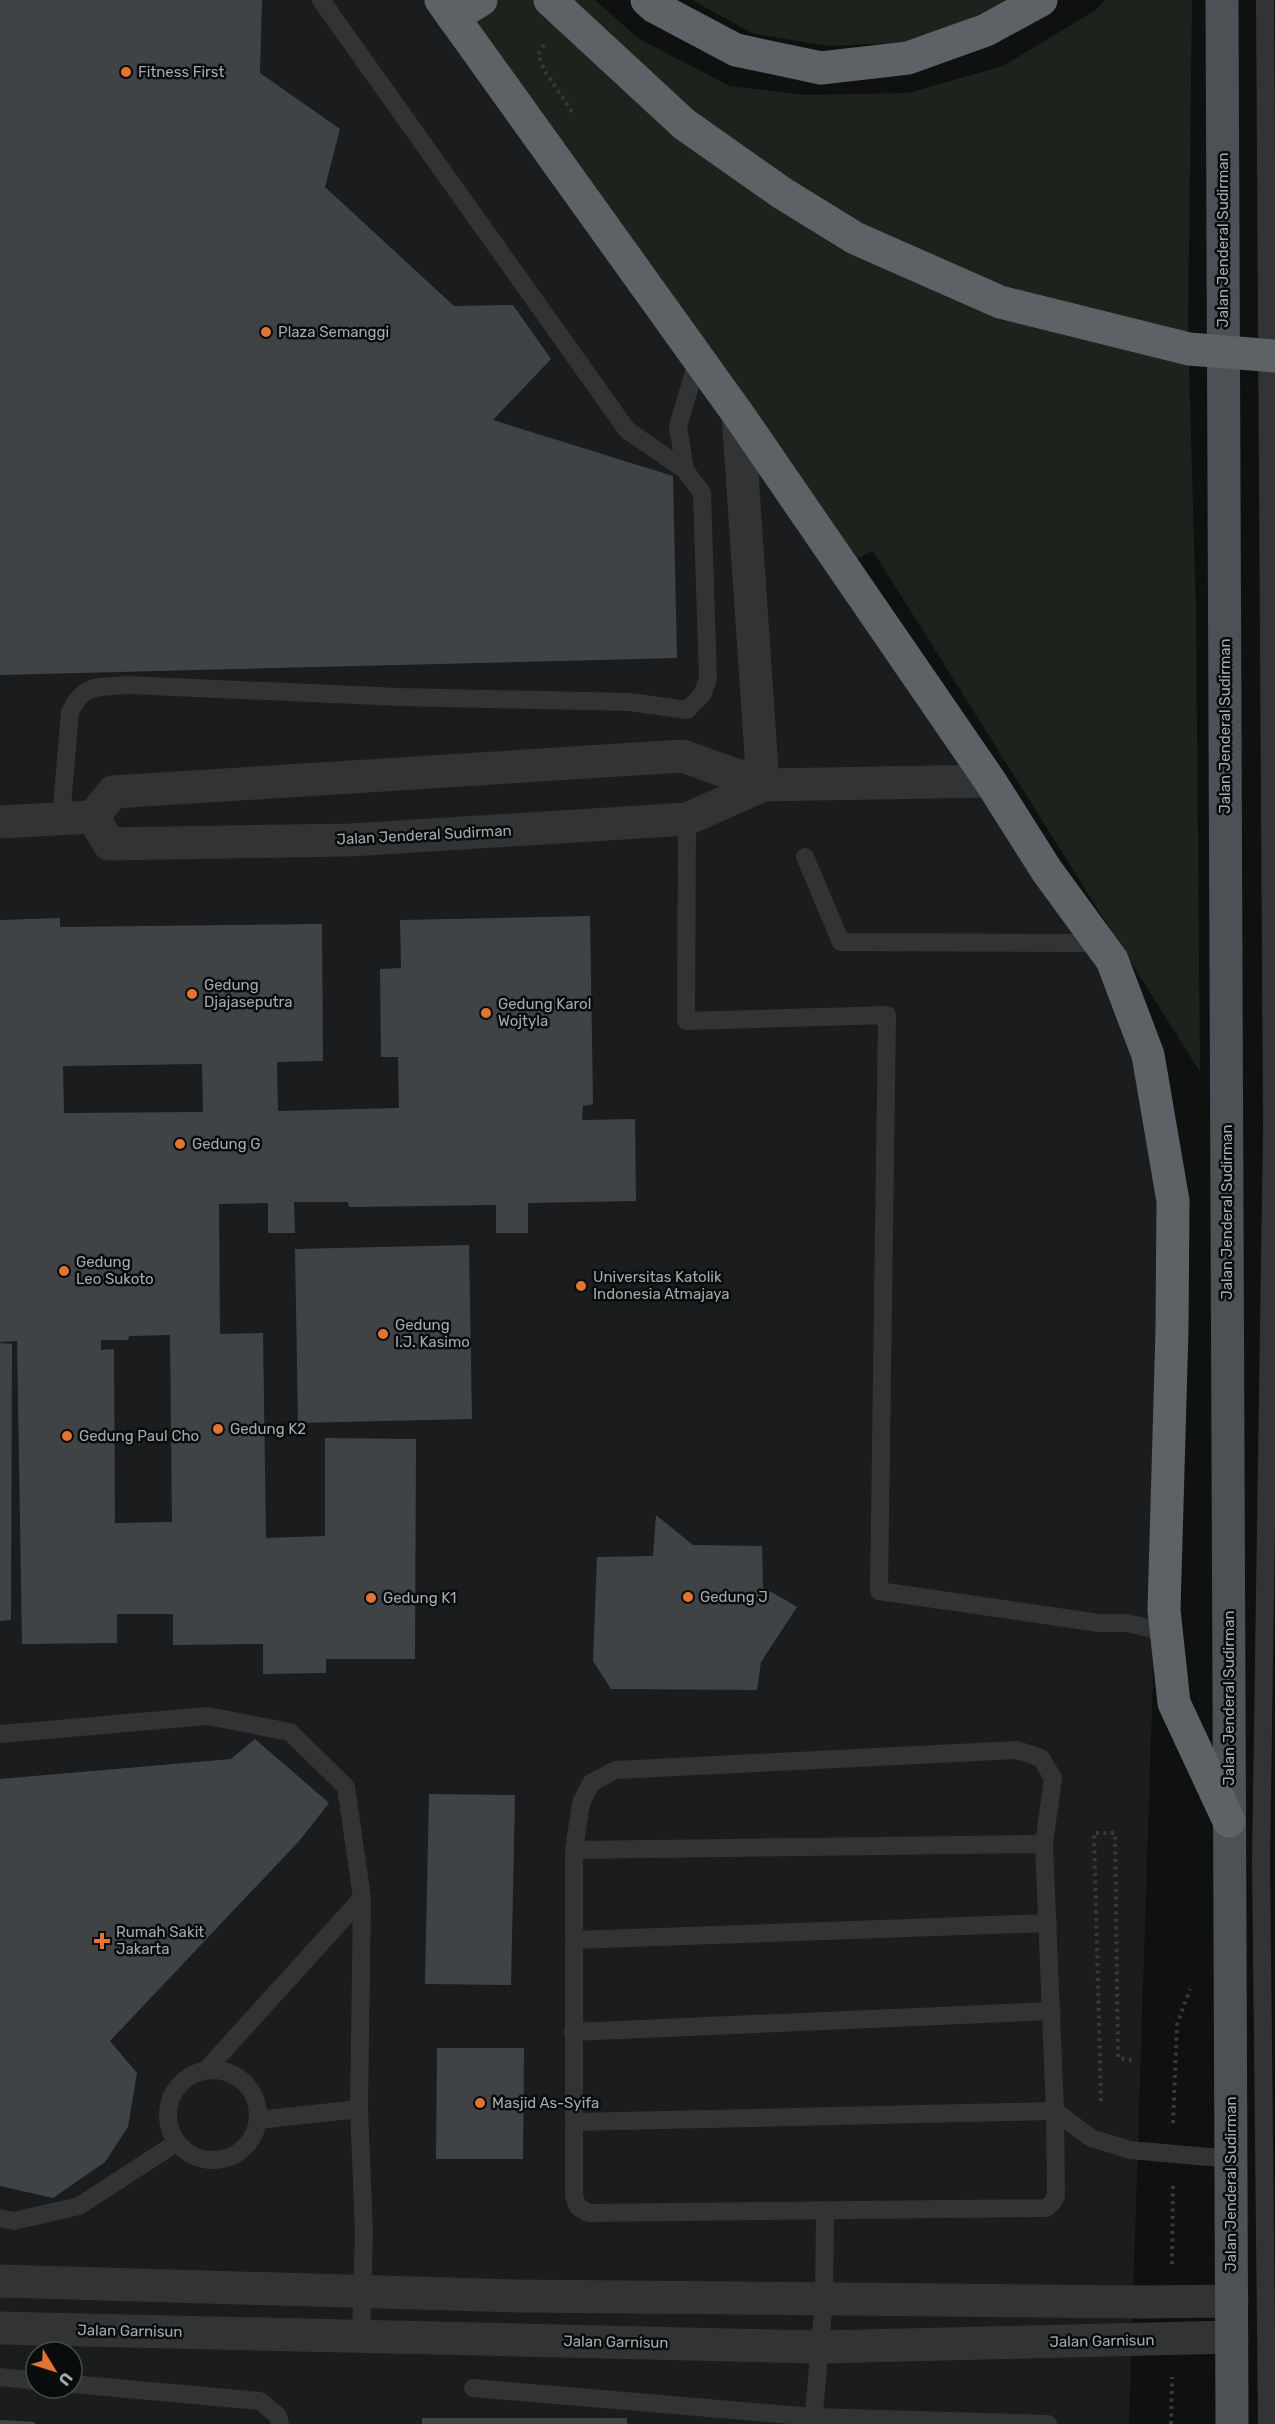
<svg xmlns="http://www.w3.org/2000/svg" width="1275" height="2424" font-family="Rubik,sans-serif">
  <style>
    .built { fill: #1b1c1d; fill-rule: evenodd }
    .green { fill: #1d231c }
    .building { fill: #404346; fill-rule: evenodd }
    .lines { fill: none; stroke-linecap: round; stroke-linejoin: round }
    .path { stroke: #373a3c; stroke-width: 4; stroke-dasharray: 3 4.5; stroke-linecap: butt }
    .lane { stroke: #313335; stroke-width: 18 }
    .street { stroke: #313335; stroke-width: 33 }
    .primary { stroke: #4d5054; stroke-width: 33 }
    .highway { stroke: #5d6266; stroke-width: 33 }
    .highway-bridge { stroke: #5d6266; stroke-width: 33 }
    .poi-dot { fill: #e37534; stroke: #0a0b0b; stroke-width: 2 }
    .labels { text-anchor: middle; stroke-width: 5; stroke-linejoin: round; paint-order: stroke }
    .poi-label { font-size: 15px; fill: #a1aab0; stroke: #0a0b0b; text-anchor: start }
    .street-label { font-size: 15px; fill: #a1aab0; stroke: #0a0b0b }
  </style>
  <rect width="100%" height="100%" fill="#0f1010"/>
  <path class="built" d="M0,0h442l654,963 39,97 26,145 2,162 -34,1057h-1129zM36,2352h36v36h-36z"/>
  <g class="green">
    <polygon points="441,0 595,0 639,39 730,86 806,95 908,93 1003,66 1096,10 1105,0 1192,0 1188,333 1196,609 1200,1072 873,551 842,566"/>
    <polygon points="692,0 1008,0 998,6 913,42 828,46 754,34"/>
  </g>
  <g class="building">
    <polygon points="0,0 262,0 260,73 340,129 325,187 454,306 513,305 551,359 493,420 673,476 677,658 0,675"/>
    <path d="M590,916l3,188 -10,2 -1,14 53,-1 1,82 -108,2v30h-32v-28l-147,2 -1,-5h-54l1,31h-27v-30l-49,1 1,130 43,-1 3,205 59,-2v-98l91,1 -1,220h-89v14l-63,1v-30l-90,1v-31h-56v29l-95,1 -5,-303 -17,1v-422l60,-2v9l262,-3 1,137 -46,1 1,49 121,-3 -1,-51h-17l-1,-88 21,-1 -1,-48zM202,1064l1,48 -139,1 -1,-47zM170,1335l2,187 -57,1 -1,-174 -13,1v-10h27l1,-4z"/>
    <polygon points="469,1245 472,1419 298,1423 295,1249"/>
    <polygon points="0,1343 12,1344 11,1620 0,1621"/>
    <polygon points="656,1515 693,1545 762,1546 763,1587 797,1607 761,1662 757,1690 611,1689 593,1661 597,1557 653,1556"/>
    <polygon points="255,1739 329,1803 300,1840 110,2041 137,2073 128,2127 105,2162 53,2198 0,2186 0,1779 231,1759"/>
    <polygon points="429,1794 515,1795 511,1985 425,1984"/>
    <polygon points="437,2048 524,2048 523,2159 436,2159"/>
    <rect x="422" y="2418" width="205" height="6"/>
    <polygon points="0,2420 35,2422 35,2424 0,2424"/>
  </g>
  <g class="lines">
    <g class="path">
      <polyline points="544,45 538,54 544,70 573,113"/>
      <polyline points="1101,2101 1094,1833 1115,1833 1118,2058 1132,2060"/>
      <polyline points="1173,2123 1177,2025 1190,1989"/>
      <polyline points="1172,2264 1173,2185"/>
      <polyline points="1171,2424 1172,2377"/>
    </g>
    <g class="lane">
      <polyline points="1265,0 1272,1127 1261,1860 1267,2424"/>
      <polyline points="685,470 678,426 698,359"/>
      <path d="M61,818l9,-106c14,-30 28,-24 58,-27l272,12 230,5 57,8 15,-15 6,-16 -6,-186 -17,-23 -58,-40 -306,-430"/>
      <polyline points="687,819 686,1021 887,1015 879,1591 1099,1623 1127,1623 1165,1632"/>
      <polyline points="805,857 841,942 1100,943"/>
      <polyline points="0,1734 208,1716 290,1732 346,1787 362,1898 359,2109"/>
      <polygon points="1017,1750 1041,1758 1053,1778 1044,1844 1055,2111 1056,2196 1052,2203 1046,2208 589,2213 578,2207 574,2196 574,1850 581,1803 591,1783 616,1770"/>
      <polyline points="574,1850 1044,1844"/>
      <polyline points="574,1940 1048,1923"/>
      <polyline points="573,2032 1052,2011"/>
      <circle cx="213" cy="2115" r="45"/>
      <polyline points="206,2070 362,1898"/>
      <polyline points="258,2120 359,2109 364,2231 361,2336"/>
      <polyline points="574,2122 1055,2111 1091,2138 1130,2150 1231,2159"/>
      <polyline points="0,2218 14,2221 79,2206 176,2143"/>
      <polyline points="0,2377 36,2381"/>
      <polyline points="72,2384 260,2401 278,2416 280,2424"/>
      <polyline points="473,2388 814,2417 1048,2424"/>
      <polyline points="813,2424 824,2299 825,2210"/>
    </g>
    <g class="street">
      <polyline points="738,414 763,785"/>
      <polyline points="93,817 113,792 683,756 763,785 990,781"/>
      <polyline points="93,817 109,844 351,840 687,819 763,785"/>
      <polyline points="0,822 93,817"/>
      <polyline points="0,2281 518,2296 1140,2302 1232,2301"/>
      <polyline points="0,2328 821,2347 1232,2337"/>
    </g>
    <polyline class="primary" points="1222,0 1232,2424"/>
    <g class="highway">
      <polyline points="441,0 738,414 990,781 1047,871 1112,960 1148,1055 1173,1201 1172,1330 1164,1610 1174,1703 1229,1821"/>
      <polyline points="647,0 655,7 736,50 821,68 908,58 986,30 1041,0"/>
      <polyline points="453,17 481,0"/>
    </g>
    <polyline class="highway-bridge" points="550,0 684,124 782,193 855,238 1000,302 1189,349 1275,356"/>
  </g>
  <g class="poi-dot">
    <circle cx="126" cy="72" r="6"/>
    <circle cx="266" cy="332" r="6"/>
    <circle cx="192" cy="994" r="6"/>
    <circle cx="486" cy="1013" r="6"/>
    <circle cx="180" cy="1144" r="6"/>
    <circle cx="64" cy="1271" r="6"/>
    <circle cx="581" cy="1286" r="6"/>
    <circle cx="383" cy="1334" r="6"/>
    <circle cx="218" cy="1429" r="6"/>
    <circle cx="67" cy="1436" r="6"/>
    <circle cx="688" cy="1597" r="6"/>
    <circle cx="371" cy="1598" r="6"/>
    <path d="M99 1932h6v6h6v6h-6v6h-6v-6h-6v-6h6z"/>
    <circle cx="480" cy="2103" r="6"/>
  </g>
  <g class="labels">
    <g class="poi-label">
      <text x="138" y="77">Fitness First</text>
      <text x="278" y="337">Plaza Semanggi</text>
      <text x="204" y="990">Gedung<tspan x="204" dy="17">Djajaseputra</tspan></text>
      <text x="498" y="1009">Gedung Karol<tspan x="498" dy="17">Wojtyla</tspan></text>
      <text x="192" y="1149">Gedung G</text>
      <text x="76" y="1267">Gedung<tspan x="76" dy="17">Leo Sukoto</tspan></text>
      <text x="593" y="1282">Universitas Katolik<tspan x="593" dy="17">Indonesia Atmajaya</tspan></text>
      <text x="395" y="1330">Gedung<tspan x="395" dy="17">I.J. Kasimo</tspan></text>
      <text x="230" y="1434">Gedung K2</text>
      <text x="79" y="1441">Gedung Paul Cho</text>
      <text x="700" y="1602">Gedung J</text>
      <text x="383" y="1603">Gedung K1</text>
      <text x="116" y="1937">Rumah Sakit<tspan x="116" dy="17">Jakarta</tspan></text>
      <text x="492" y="2108">Masjid As-Syifa</text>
    </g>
    <g class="street-label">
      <text transform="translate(1223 240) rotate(-90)" y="5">Jalan Jenderal Sudirman</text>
      <text transform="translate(1225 726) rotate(-90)" y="5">Jalan Jenderal Sudirman</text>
      <text transform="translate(424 835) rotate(-3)" y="5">Jalan Jenderal Sudirman</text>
      <text transform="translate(1227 1212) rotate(-90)" y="5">Jalan Jenderal Sudirman</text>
      <text transform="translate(1229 1698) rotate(-90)" y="5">Jalan Jenderal Sudirman</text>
      <text transform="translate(1231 2184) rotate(-90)" y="5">Jalan Jenderal Sudirman</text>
      <text transform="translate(130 2331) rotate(1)" y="5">Jalan Garnisun</text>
      <text transform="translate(1102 2341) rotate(-1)" y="5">Jalan Garnisun</text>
      <text transform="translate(616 2342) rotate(1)" y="5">Jalan Garnisun</text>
    </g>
  </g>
  <g transform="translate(54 2370) rotate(128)"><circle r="28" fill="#0a0b0b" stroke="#464b4d" stroke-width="1.5"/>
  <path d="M0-4.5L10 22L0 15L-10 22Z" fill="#e37534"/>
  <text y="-9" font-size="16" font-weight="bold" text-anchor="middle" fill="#a1aab0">U</text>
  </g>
</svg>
